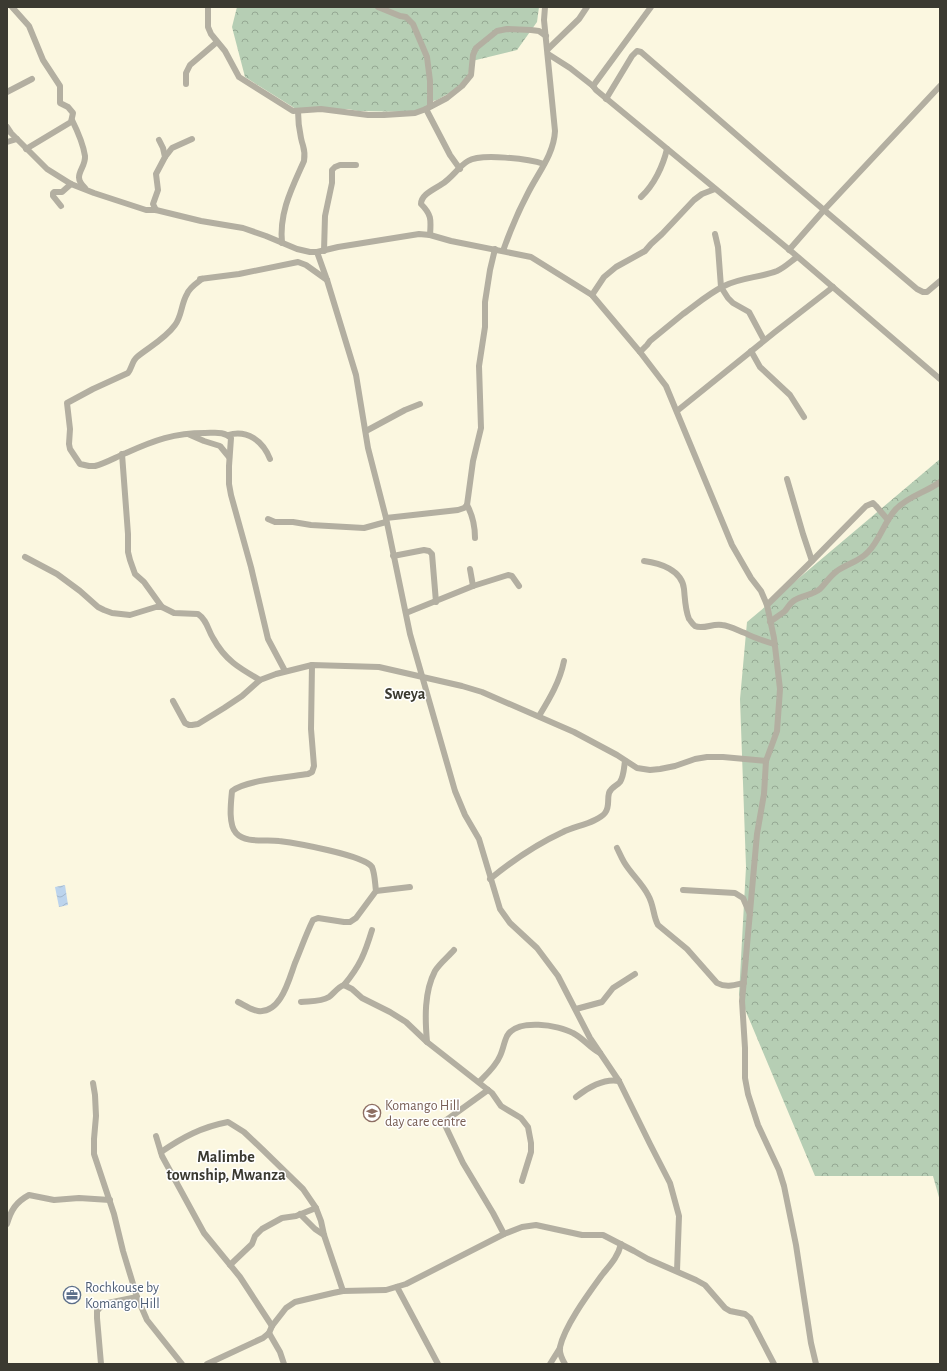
<svg xmlns="http://www.w3.org/2000/svg" width="947" height="1371" font-family="'Alegreya Sans',sans-serif">
  <style>
    .forest { fill: url(#forest-crowns) }
    .water { fill: url(#water-waves) }
    .lines { fill: none; stroke-linecap: round; stroke-linejoin: round }
    .street { stroke: #b3afa1; stroke-width: 6 }
    .labels { text-anchor: middle; stroke-width: 3; stroke-linejoin: round; paint-order: stroke }
    .education-label { font-size: 14px; fill: #785e54; stroke: #fff; text-anchor: start }
    .service-label { font-size: 14px; fill: #4e5e75; stroke: #fff; text-anchor: start }
    .quarter-label { font-size: 16px; font-weight: bold; fill: #3b3a31; stroke: #fff }
  </style>
  <defs>
    <pattern id="forest-crowns" width="20" height="18" patternUnits="userSpaceOnUse"><rect width="20" height="18" fill="#b6ceb4"/><path d="M2 6a3 3 0 1 1 6 0M12 15a3 3 0 1 1 6 0" fill="none" stroke="#95a893"/></pattern>
    <pattern id="water-waves" width="16" height="10" patternUnits="userSpaceOnUse"><rect width="16" height="10" fill="#bcd4ed"/><path d="M0 5q4-4 8 0t8 0" fill="none" stroke="#a2b7cc"/></pattern>
  </defs>
  <rect width="100%" height="100%" fill="#fbf7e0"/>
  <g class="forest">
    <polygon points="237,7 539,7 537,22 517,50 472,61 467,78 453,91 437,100 433,101 424,108 411,112 358,111 348,109 296,109 245,77 232,27"/>
    <polygon points="940,459 940,1201 933,1176 815,1176 739,995 746,867 740,699 747,622"/>
  </g>
  <polygon class="water" points="65,885 68,905 59,907 55,887"/>
  <g class="lines">
    <g class="street">
      <polyline points="12,7 29,26 43,60 60,86 60,103 68,107 73,113 71,122 26,149"/>
      <polyline points="208,7 208,27 211,34 225,51 239,77 293,111 321,109 368,115 384,115 415,113 426,109 447,98 462,86 471,75 473,55 476,48 497,31 507,29 531,30 539,31 546,36"/>
      <polyline points="378,7 400,16 406,17 413,24 427,57 430,81 430,106"/>
      <polyline points="548,49 579,19 587,7"/>
      <polyline points="548,54 570,68 593,86 596,90 792,252 940,379"/>
      <polyline points="186,84 186,73 190,65 217,42"/>
      <polyline points="593,86 651,7"/>
      <polyline points="7,92 32,79"/>
      <polyline points="606,99 632,56 637,51 641,52 784,176 917,289 923,292 927,292 940,281"/>
      <polyline points="426,109 450,155 460,169"/>
      <path d="M72,120c6,12 11,23 13,36 1,13 -14,19 0,32"/>
      <polyline points="7,127 11,133 47,169 71,184 94,193 146,210 156,210 201,221 243,228 266,236 297,249 310,252 317,252 338,247 419,234 430,235 451,241 531,257 592,295 640,352 666,386 732,545 751,578 761,591 767,605 774,638 780,689 777,731 766,761 764,794 757,834 742,1001 745,1048 745,1078 748,1094 758,1125 779,1170 784,1186 796,1245 811,1343 816,1364"/>
      <polyline points="7,142 17,139"/>
      <polyline points="165,157 172,148 192,139"/>
      <path d="M641,197c13,-12 22,-31 26,-48"/>
      <polyline points="61,206 53,196 53,193 54,192 62,192 71,184"/>
      <polyline points="156,210 153,204 158,190 156,174 165,157 163,148 159,140"/>
      <polyline points="715,234 718,247 721,287 728,298 733,303 749,312 764,340"/>
      <path d="M430,235c1,-15 2,-20 -9,-31 0,-10 14,-15 21,-20 10,-6 17,-18 26,-23 13,-8 61,-2 76,3"/>
      <path d="M282,243c-3,-31 10,-55 22,-82 2,-11 -1,-13 -3,-23 -2,-9 -3,-18 -3,-27"/>
      <polyline points="789,250 824,210 940,86"/>
      <polyline points="324,251 325,216 332,183 332,170 335,167 340,165 356,165"/>
      <path d="M503,251c7,-20 15,-39 25,-58 10,-20 26,-39 27,-62l-11,-111 1,-13"/>
      <polyline points="317,252 327,280 356,375 368,448 386,518 410,634 455,791 465,815 479,839 500,909 510,923 537,948 558,976 590,1038 619,1081 650,1144 670,1183 679,1216 677,1271"/>
      <polyline points="200,279 239,274 298,262 306,265 327,280"/>
      <path d="M202,279c-5,4 -12,8 -15,15 -6,10 -5,22 -12,31 -10,14 -26,22 -38,32 -5,4 -5,11 -9,16l-35,16 -26,14 3,26 -1,15 1,5 10,15 9,2h6c11,-3 21,-9 31,-13 29,-13 48,-20 79,-20 10,0 19,-2 26,5l-2,28v18l2,11 20,72 17,72 17,32"/>
      <polyline points="592,295 604,277 616,267 645,251 651,244 662,234 694,200 702,194 715,189"/>
      <polyline points="751,351 760,367 790,395 804,417"/>
      <path d="M640,352l7,-7 3,-4c11,-9 22,-18 33,-27 14,-10 25,-20 41,-28 18,-9 35,-8 53,-15 7,-3 13,-9 20,-14"/>
      <polyline points="677,411 775,332 833,287"/>
      <polyline points="366,431 405,410 420,404"/>
      <polyline points="188,434 204,441 220,446 229,457"/>
      <path d="M228,435c19,-6 35,6 42,24"/>
      <polyline points="122,454 128,534 128,552 130,560 135,574 144,582 162,607"/>
      <polyline points="787,479 803,534 812,561"/>
      <path d="M467,505c6,11 8,21 8,33"/>
      <polyline points="386,518 458,510 464,508 467,505 473,461 481,428 479,366 485,327 485,302 490,270 495,249"/>
      <polyline points="268,519 275,522 293,522 311,525 364,528 386,522"/>
      <polyline points="393,556 424,550 429,551 432,554 436,602"/>
      <path d="M25,557l32,17 23,17 18,16 6,3 8,3 18,2 26,-8h6l12,6 24,1c9,6 10,16 15,24 12,22 26,30 47,42"/>
      <path d="M644,561c16,2 38,9 40,28 1,10 1,20 5,30 2,2 3,5 6,7 8,4 18,-3 27,-1 8,1 15,5 23,8 9,5 19,8 29,11"/>
      <polyline points="470,569 473,586"/>
      <polyline points="767,605 812,561 866,506 873,503 876,506 888,520"/>
      <polyline points="406,613 473,586 508,575 512,576 519,586"/>
      <path d="M770,622c5,-4 10,-7 15,-11 3,-4 6,-9 10,-11 8,-5 18,-5 25,-11 6,-6 10,-13 17,-18 9,-7 22,-9 31,-19 12,-12 16,-30 28,-43 14,-14 29,-16 44,-27"/>
      <polyline points="173,701 185,723 189,725 192,725 198,724 224,708 242,696 260,680 276,674 312,665 379,667 462,686 482,692 574,732 617,755 637,768 650,770 660,769 675,766 695,759 707,757 723,757 766,761"/>
      <path d="M539,716c11,-18 21,-35 25,-55"/>
      <path d="M617,848c2,4 4,9 7,14 7,12 18,21 24,33 6,10 5,21 10,30l29,24 30,34c9,5 18,2 27,0"/>
      <path d="M490,879c22,-18 47,-35 73,-47 11,-6 34,-9 42,-19 5,-6 2,-13 4,-20 2,-6 8,-7 11,-11 4,-6 4,-15 5,-21"/>
      <polyline points="683,890 735,893 743,898 750,914"/>
      <polyline points="376,891 410,887"/>
      <path d="M454,950c-6,7 -14,13 -19,21 -11,21 -10,48 -8,71l65,51 9,13 20,12 7,9 3,16v9l-9,29"/>
      <path d="M344,985c16,-19 21,-32 28,-55"/>
      <path d="M238,1002c6,3 13,8 20,9 23,3 31,-32 37,-48 6,-14 11,-29 18,-43l5,-2 26,4h6l6,-4 20,-27c-1,-7 -1,-17 -4,-24 -8,-12 -77,-24 -93,-26 -13,-2 -33,3 -43,-8 -8,-9 -5,-31 -4,-42 14,-11 57,-14 76,-17l4,-2 2,-6 -3,-37 1,-64"/>
      <path d="M301,1002c9,-1 20,0 28,-5 5,-4 9,-10 15,-12l8,4 10,9 28,14 16,10 21,20"/>
      <polyline points="576,1009 602,1002 613,988 635,974"/>
      <path d="M479,1082c7,-7 17,-16 21,-26 3,-6 4,-14 7,-20 10,-18 52,-11 66,-3 10,5 17,15 27,20"/>
      <polyline points="93,1083 95,1095 96,1116 94,1139 94,1154 114,1214 123,1251 137,1297 147,1320 182,1364"/>
      <polyline points="488,1090 445,1121 444,1123 463,1163 493,1213 504,1234"/>
      <path d="M576,1097c11,-9 28,-19 43,-16"/>
      <polyline points="156,1136 162,1156 204,1233 240,1277 272,1326"/>
      <path d="M161,1152c22,-15 41,-25 67,-30l16,10 19,18 40,39 13,19 5,13 3,14 19,56"/>
      <polyline points="300,1214 315,1229 324,1235"/>
      <path d="M7,1224c4,-14 9,-22 22,-29l25,5 25,-2 31,2"/>
      <polyline points="230,1265 252,1244 255,1236 262,1229 282,1218 296,1216 316,1208"/>
      <polyline points="397,1287 438,1364"/>
      <polyline points="269,1333 280,1352 284,1364"/>
      <polyline points="101,1364 97,1318 97,1311 103,1304 137,1297"/>
      <polyline points="207,1364 263,1338 269,1333 272,1326 286,1308 295,1302 333,1293 343,1291 386,1290 406,1284 504,1234 522,1227 536,1225 582,1235 603,1235 634,1251 648,1259 696,1280 705,1285 725,1308 730,1311 745,1314 750,1318 774,1364"/>
      <polyline points="550,1364 560,1348"/>
      <path d="M565,1364c-3,-5 -6,-11 -5,-17 5,-22 29,-54 42,-72 8,-10 16,-18 19,-31"/>
    </g>
  </g>
  <defs>
    <symbol id="school-ring" viewBox="-11 -11 22 22"><circle r="9.5" fill="#fff" stroke="#8d6e63" stroke-width="1.5"/><path d="M0-5L7-2L0 1L-7-2ZM-4 1L0 2.5L4 1V4Q0 6-4 4Z" fill="#8d6e63"/></symbol>
    <symbol id="office-ring" viewBox="-11 -11 22 22"><circle r="9.5" fill="#fff" stroke="#5c6f8a" stroke-width="1.5"/><path d="M-6-3h4V-5.5h4V-3h4V5H-6ZM-1-4.5V-3h2v-1.5ZM-6 0V1H6V0Z" fill="#5c6f8a"/></symbol>
  </defs>
  <g fill-rule="evenodd">
    <use href="#school-ring" x="362" y="1103" width="20" height="20"/>
    <use href="#office-ring" x="62" y="1285" width="20" height="20"/>
  </g>
  <g class="labels">
    <g class="education-label">
      <text x="385" y="1110">Komango Hill<tspan x="385" dy="16">day care centre</tspan></text>
    </g>
    <g class="service-label">
      <text x="85" y="1292">Rochkouse by<tspan x="85" dy="16">Komango Hill</tspan></text>
    </g>
    <g class="quarter-label">
      <text x="405" y="699">Sweya</text>
      <text x="226" y="1162">Malimbe<tspan x="226" dy="18">township, Mwanza</tspan></text>
    </g>
  </g>
  <rect width="947" height="1371" fill="none" stroke="#3b3a31" stroke-width="16"/>
</svg>
